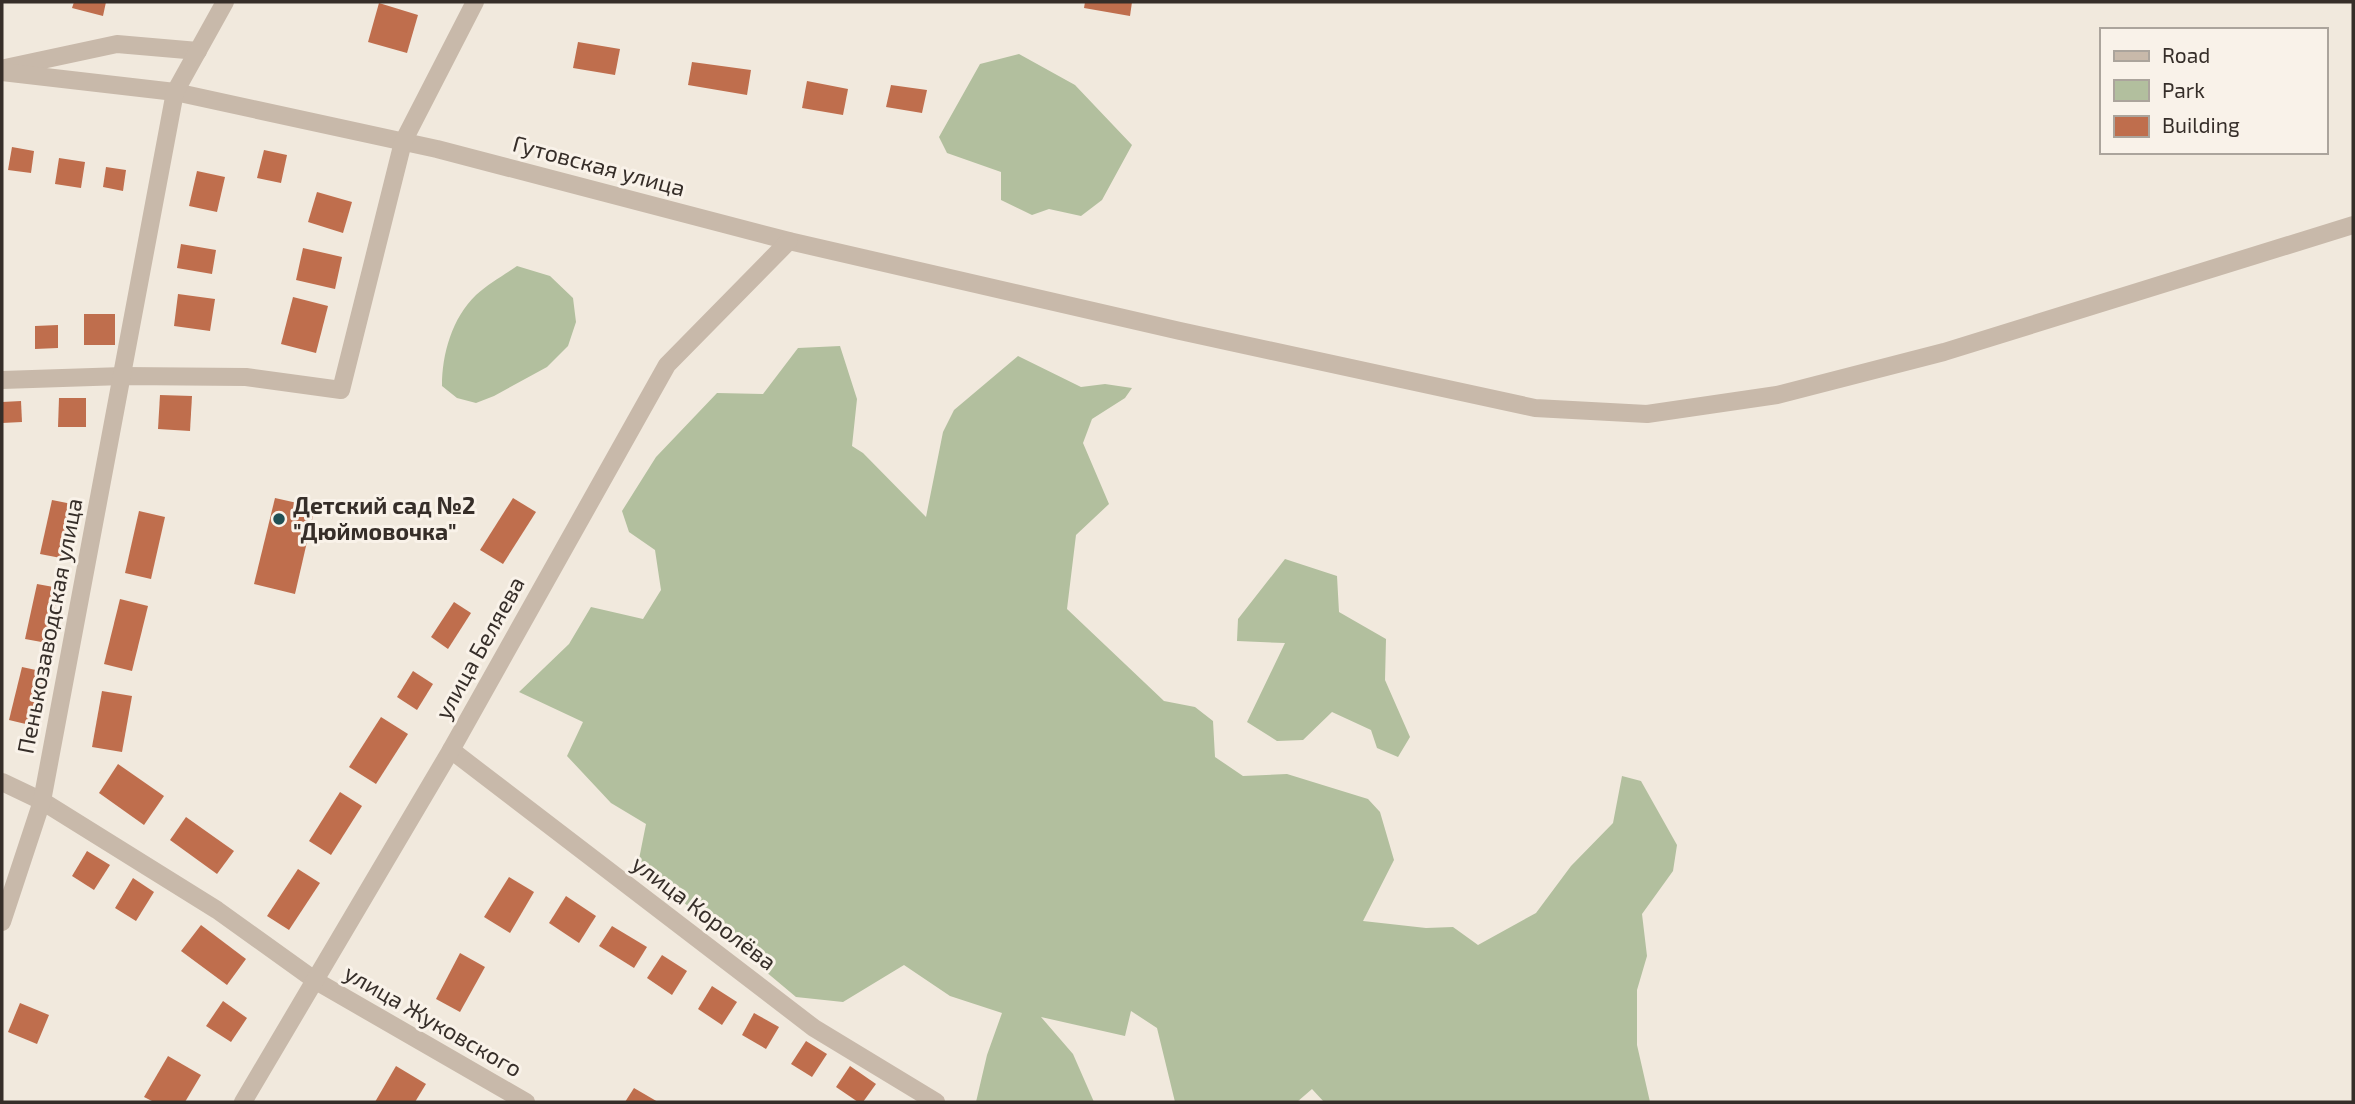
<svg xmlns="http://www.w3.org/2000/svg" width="2355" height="1104" font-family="'Exo 2',sans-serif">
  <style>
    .green { fill: #b2bf9e }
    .building { fill: #bf6e4d }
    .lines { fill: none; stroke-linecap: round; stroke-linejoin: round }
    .minor { stroke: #c8b9aa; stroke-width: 18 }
    .poi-dot { fill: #215055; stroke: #f9f2e9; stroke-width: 2.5 }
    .labels { text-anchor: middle; stroke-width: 6; stroke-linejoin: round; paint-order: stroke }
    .street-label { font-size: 23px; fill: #362e29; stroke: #f9f2e9 }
    .poi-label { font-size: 23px; font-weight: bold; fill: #362e29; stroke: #f9f2e9; text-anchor: start }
  </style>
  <rect width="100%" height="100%" fill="#f1e9dd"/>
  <g class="green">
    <polygon points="1019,54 1075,85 1132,145 1102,200 1081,216 1049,209 1032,215 1001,200 1001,172 947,153 939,137 980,64"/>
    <path d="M517,266l33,10 23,22 3,24 -8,24 -21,21 -53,29 -18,7 -19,-5 -15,-12c0,-32 10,-68 34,-91 12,-11 28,-20 41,-29z"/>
    <polygon points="840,346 857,399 852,446 863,453 926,517 943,432 954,410 1018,356 1081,387 1105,384 1132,388 1125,398 1092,419 1083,443 1109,504 1076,535 1067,609 1164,701 1195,707 1213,721 1215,757 1243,776 1287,774 1368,799 1380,812 1394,860 1363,921 1426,928 1453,927 1478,945 1536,913 1571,866 1613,823 1622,776 1641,781 1677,845 1673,871 1642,914 1647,956 1637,990 1637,1045 1650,1102 1324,1102 1312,1089 1297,1102 1175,1102 1157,1028 1131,1011 1125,1036 1041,1017 1073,1054 1094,1102 976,1102 987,1055 1002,1013 950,996 904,965 843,1002 796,997 638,864 646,824 611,803 567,756 583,722 519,692 569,644 591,607 643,619 661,590 655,550 629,532 622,511 656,457 717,393 763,394 798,348"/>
    <polygon points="1285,559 1337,576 1339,612 1386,639 1385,680 1410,737 1398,757 1377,748 1371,730 1332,712 1303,740 1277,741 1247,722 1285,643 1237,641 1238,619"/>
  </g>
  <g class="building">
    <polygon points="74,2 106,2 103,16 72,8"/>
    <polygon points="1085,2 1132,2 1130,16 1084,8"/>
    <polygon points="379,3 418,15 407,53 368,42"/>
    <polygon points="578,42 620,49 615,75 573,68"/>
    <polygon points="692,62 751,70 747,95 688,85"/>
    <polygon points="807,81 848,89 843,115 802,108"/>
    <polygon points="891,85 927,90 922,113 886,107"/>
    <polygon points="12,147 34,151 31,173 8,170"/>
    <polygon points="264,150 287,155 281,183 257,178"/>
    <polygon points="59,158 85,162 81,188 55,184"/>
    <polygon points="106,167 126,170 123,191 103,187"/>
    <polygon points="197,171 225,177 217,212 189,206"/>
    <polygon points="317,192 352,202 343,233 308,222"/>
    <polygon points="181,244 216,250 212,274 177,268"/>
    <polygon points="303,248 342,257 335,289 296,280"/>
    <polygon points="178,294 215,299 210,331 174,326"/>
    <polygon points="293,297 328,306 316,353 281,344"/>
    <rect x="84" y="314" width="31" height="31"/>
    <polygon points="58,325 58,348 35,349 35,326"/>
    <polygon points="160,395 192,396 190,431 158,429"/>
    <polygon points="59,398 86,398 86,427 58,427"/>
    <polygon points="21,401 22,422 2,423 2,402"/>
    <polygon points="275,498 315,507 295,594 254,584"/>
    <polygon points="513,498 536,512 503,564 480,550"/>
    <polygon points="52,500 77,505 66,559 40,554"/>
    <polygon points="139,511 165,517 151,579 125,573"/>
    <polygon points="37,584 59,588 47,643 25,639"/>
    <polygon points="120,599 148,606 132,671 104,664"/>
    <polygon points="454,602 471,613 448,649 431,637"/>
    <polygon points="22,667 45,672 34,726 9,720"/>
    <polygon points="413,671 433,684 417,710 397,697"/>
    <polygon points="102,691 132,696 122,752 92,747"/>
    <polygon points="381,717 408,734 376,784 349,767"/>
    <polygon points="118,764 164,796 144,825 99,793"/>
    <polygon points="340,792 362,806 331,855 309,841"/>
    <polygon points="186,817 234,851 217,874 170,840"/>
    <polygon points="87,851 110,865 94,890 72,876"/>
    <polygon points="298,869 320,883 289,930 267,916"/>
    <polygon points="509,877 534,892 510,933 484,917"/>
    <polygon points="133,878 154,892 136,921 115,908"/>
    <polygon points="566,896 596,916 579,943 549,923"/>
    <polygon points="201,925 246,959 227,985 181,951"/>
    <polygon points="612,926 647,947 634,968 599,946"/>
    <polygon points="460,953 485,967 460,1012 436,999"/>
    <polygon points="662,955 687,971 672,995 647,978"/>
    <polygon points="712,986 737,1002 722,1025 698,1009"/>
    <polygon points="223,1001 247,1018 231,1042 206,1026"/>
    <polygon points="20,1003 49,1015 37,1044 8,1032"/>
    <polygon points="754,1013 779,1027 766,1049 742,1035"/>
    <polygon points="806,1041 827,1054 812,1077 791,1064"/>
    <polygon points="168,1056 201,1075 185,1102 154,1102 144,1097"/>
    <polygon points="396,1066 426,1084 415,1102 375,1102"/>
    <polygon points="850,1066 876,1084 863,1102 858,1102 836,1087"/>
    <polygon points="634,1088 658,1102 625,1102"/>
  </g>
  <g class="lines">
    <g class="minor">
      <polyline points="5,68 117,44 198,51"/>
      <polyline points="2,72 175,92 437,149 789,241 1180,331 1535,408 1647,414 1777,395 1944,352 2353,225"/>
      <polyline points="2,380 123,376 246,377 341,390 403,142 475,2"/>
      <polyline points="451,750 814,1028 936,1102"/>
      <polyline points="2,782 42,801 217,910 316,981 526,1102"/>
      <polyline points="2,922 42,801 175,92 225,2"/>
      <polyline points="243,1102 451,750 667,365 789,241"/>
    </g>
  </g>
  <circle class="poi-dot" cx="279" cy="519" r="7"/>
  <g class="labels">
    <g class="street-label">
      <text transform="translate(599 166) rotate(15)" y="8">Гутовская улица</text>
      <text transform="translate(50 626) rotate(-79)" y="8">Пенькозаводская улица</text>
      <text transform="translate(480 648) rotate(-61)" y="8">улица Беляева</text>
      <text transform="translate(704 913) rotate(37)" y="8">улица Королёва</text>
      <text transform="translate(433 1021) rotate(30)" y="8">улица Жуковского</text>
    </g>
    <g class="poi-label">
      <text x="293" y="514">Детский сад №2<tspan x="293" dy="26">"Дюймовочка"</tspan></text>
    </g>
  </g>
  <rect width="2355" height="1104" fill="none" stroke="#362e29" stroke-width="7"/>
  <rect x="2100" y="28" width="228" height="126" fill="#f9f2e9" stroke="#aba49c" stroke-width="2"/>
  <rect x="2114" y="51" width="35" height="10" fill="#c8b9aa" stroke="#aba49c" stroke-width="2"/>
  <text x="2162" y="63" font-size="21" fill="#362e29">Road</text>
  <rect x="2114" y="80" width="35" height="21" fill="#b2bf9e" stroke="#aba49c" stroke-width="2"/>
  <text x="2162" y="98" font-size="21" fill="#362e29">Park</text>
  <rect x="2114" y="116" width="35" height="21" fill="#bf6e4d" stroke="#aba49c" stroke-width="2"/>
  <text x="2162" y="133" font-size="21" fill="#362e29">Building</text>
</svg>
